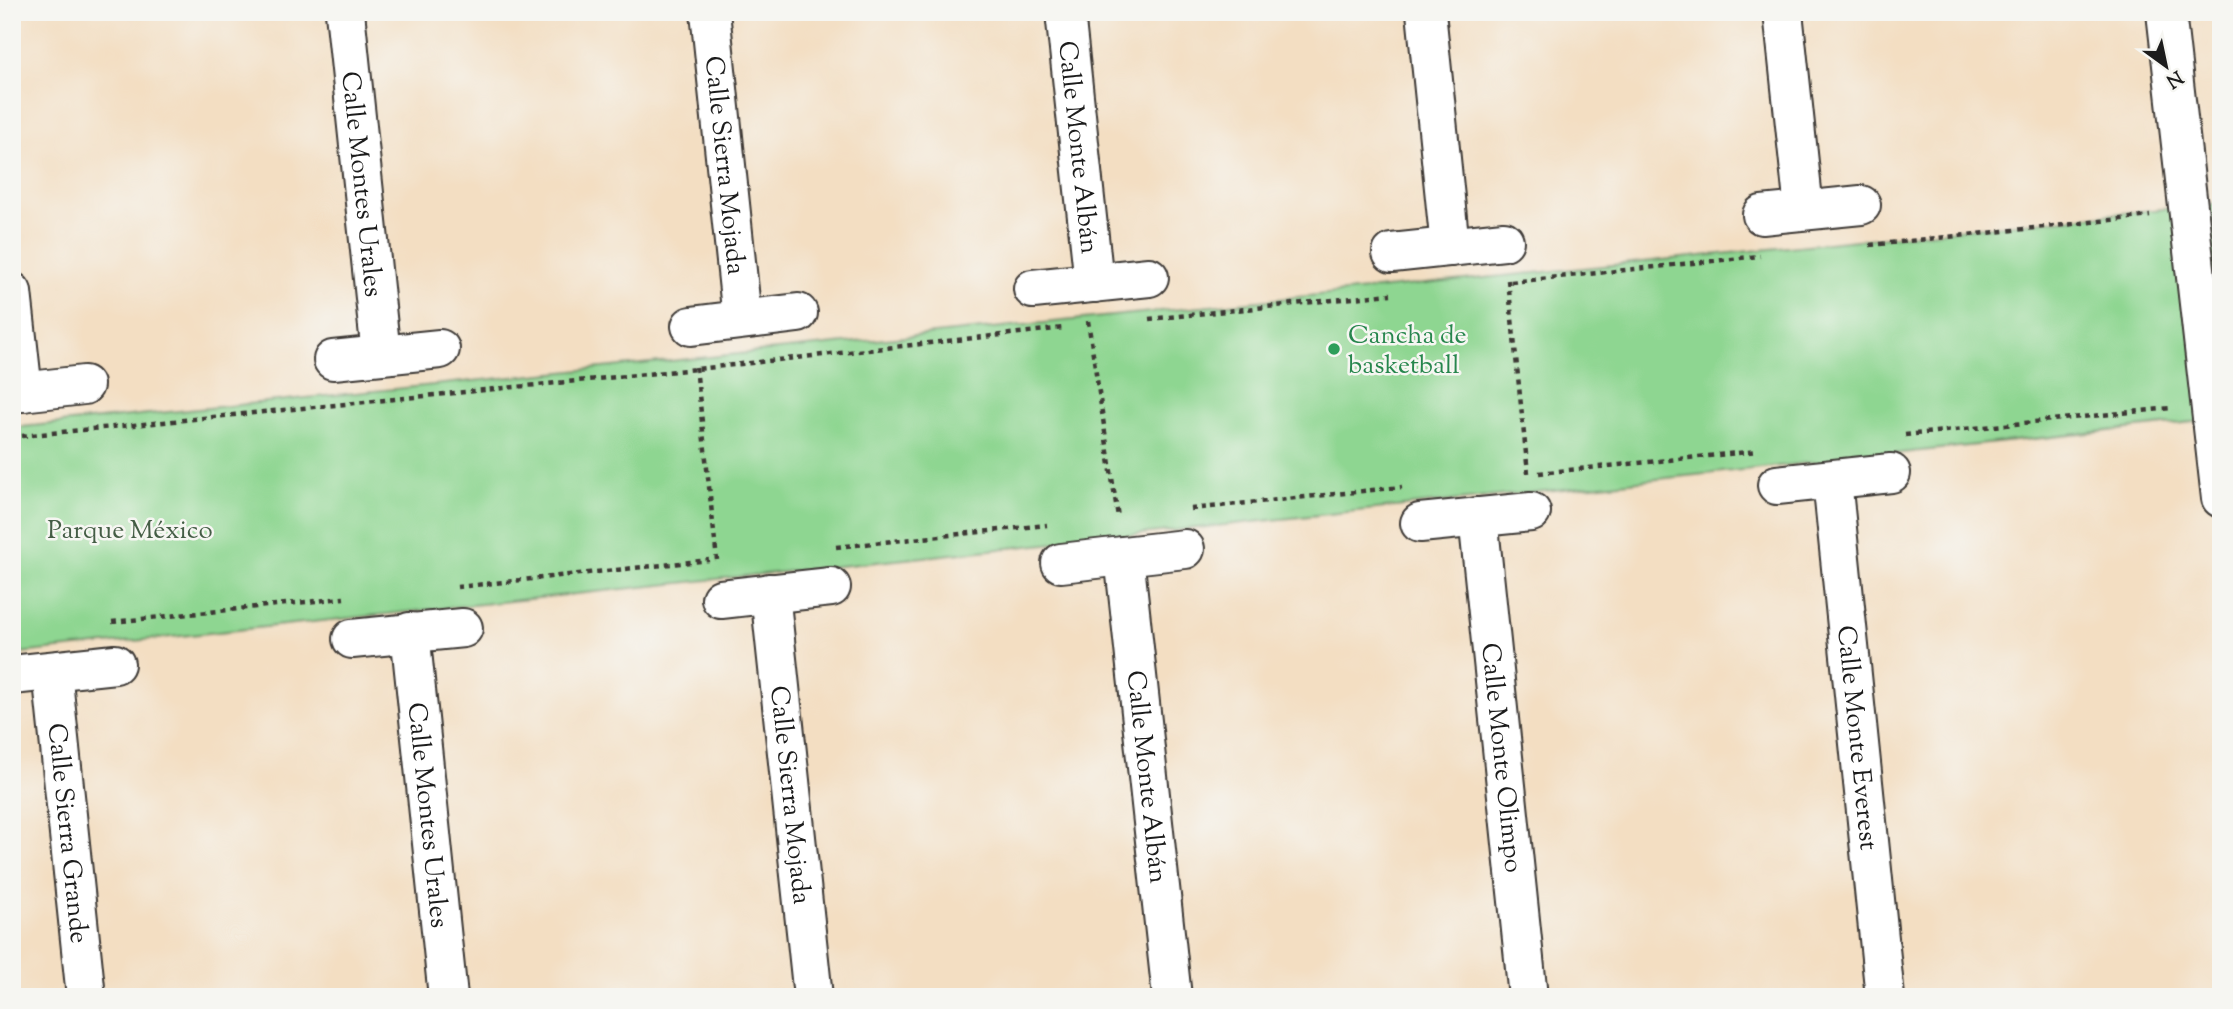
<svg xmlns="http://www.w3.org/2000/svg" width="2233" height="1009" font-family="'Sorts Mill Goudy',serif">
  <style>
    .green { fill: #8ed691; stroke: #557956; stroke-width: 2 }
    .lines { fill: none; stroke-linecap: round; stroke-linejoin: round }
    .minor-casing { stroke: #3c3935; stroke-width: 42 }
    .path { stroke: #3c3935; stroke-width: 4.5; stroke-dasharray: 5 5; stroke-linecap: butt }
    .minor { stroke: #fff; stroke-width: 38 }
    .leisure-dot { fill: #2e9e5b; stroke: #f6f6f2; stroke-width: 2.5 }
    .labels { text-anchor: middle; stroke-width: 5; stroke-linejoin: round; paint-order: stroke }
    .street-label { font-size: 26px; fill: #1c1c1c; stroke: #f6f6f2 }
    .leisure-label { font-size: 26px; fill: #27864d; stroke: #f6f6f2; text-anchor: start }
    .park-label { font-size: 26px; fill: #445d45; stroke: #f6f6f2 }
  </style>
  <rect width="100%" height="100%" fill="#f6f6f2"/>
  <filter id="ink" filterUnits="userSpaceOnUse"><feTurbulence type="fractalNoise" baseFrequency=".0143" numOctaves="2"/><feDisplacementMap in="SourceGraphic" scale="14" xChannelSelector="R" yChannelSelector="G"/><feConvolveMatrix kernelMatrix="1 2 1 2 8 2 1 2 1" color-interpolation-filters="sRGB"/></filter>
  <filter id="wash" filterUnits="userSpaceOnUse"><feTurbulence type="fractalNoise" baseFrequency=".00686" numOctaves="4" result="noise"/><feDisplacementMap in="SourceGraphic" scale="28" xChannelSelector="R" yChannelSelector="G"/><feGaussianBlur stdDeviation="1.57" result="paint"/><feColorMatrix in="noise" values="0 0 0 0 0 0 0 0 0 0 0 0 0 0 0 0 0 1.4 0 .05"/><feComposite in="paint" operator="in"/></filter>
  <g filter="url(#wash)">
    <rect width="100%" height="100%" fill="#f3dec2"/>
    <polygon class="green" points="2221,203 2221,419 12,654 12,428"/>
  </g>
  <g filter="url(#ink)">
    <g class="lines">
      <defs>
        <g id="minor">
          <path id="s1" d="M345,12l36,343"/>
          <path id="s2" d="M710,12l32,307"/>
          <path id="s3" d="M1065,12l29,271"/>
          <polyline points="1426,12 1450,247"/>
          <polyline points="1783,12 1804,210"/>
          <polyline points="2166,12 2221,498"/>
          <polyline points="1762,215 1861,205"/>
          <polyline points="1392,253 1504,241"/>
          <polyline points="1033,289 1149,277"/>
          <polyline points="12,292 23,392"/>
          <polyline points="691,326 798,313"/>
          <polyline points="333,360 440,349"/>
          <polyline points="12,393 84,385"/>
          <path id="s4" d="M1832,480l53,517"/>
          <polyline points="1777,485 1891,473"/>
          <path id="s5" d="M1478,517l50,480"/>
          <polyline points="1420,523 1531,512"/>
          <path id="s6" d="M1124,556l48,441"/>
          <polyline points="1061,563 1185,549"/>
          <path id="s7" d="M770,593l43,404"/>
          <polyline points="721,599 831,587"/>
          <path id="s8" d="M410,632l38,365"/>
          <polyline points="352,639 463,628"/>
          <path id="s9" d="M52,671l34,326"/>
          <polyline points="12,675 115,664"/>
        </g>
      </defs>
      <use href="#minor" class="minor-casing"/>
      <g class="path">
        <polyline points="1870,245 2150,216"/>
        <polyline points="1508,280 1528,473"/>
        <polyline points="1511,282 1760,256"/>
        <polyline points="1149,319 1391,294"/>
        <polyline points="1088,321 1118,517"/>
        <polyline points="696,367 717,560"/>
        <polyline points="1905,435 2171,408"/>
        <polyline points="12,437 697,369 1064,328"/>
        <polyline points="1539,473 1757,451"/>
        <polyline points="1191,509 1402,487"/>
        <polyline points="836,547 1047,525"/>
        <polyline points="457,587 709,560"/>
        <polyline points="112,622 344,598"/>
      </g>
      <use href="#minor" class="minor"/>
    </g>
  </g>
  <circle class="leisure-dot" cx="1334" cy="349" r="7"/>
  <g class="labels">
    <g class="street-label">
      <text dy="9" stroke="none"><textPath href="#s3" startOffset="136">Calle Monte Albán</textPath></text>
      <text dy="9" stroke="none"><textPath href="#s2" startOffset="154">Calle Sierra Mojada</textPath></text>
      <text dy="9" stroke="none"><textPath href="#s1" startOffset="173">Calle Montes Urales</textPath></text>
      <text dy="9" stroke="none"><textPath href="#s4" startOffset="259">Calle Monte Everest</textPath></text>
      <text dy="9" stroke="none"><textPath href="#s5" startOffset="242">Calle Monte Olimpo</textPath></text>
      <text dy="9" stroke="none"><textPath href="#s6" startOffset="222">Calle Monte Albán</textPath></text>
      <text dy="9" stroke="none"><textPath href="#s7" startOffset="203">Calle Sierra Mojada</textPath></text>
      <text dy="9" stroke="none"><textPath href="#s8" startOffset="184">Calle Montes Urales</textPath></text>
      <text dy="9" stroke="none"><textPath href="#s9" startOffset="163">Calle Sierra Grande</textPath></text>
    </g>
    <g class="leisure-label">
      <text x="1348" y="343">Cancha de<tspan x="1348" dy="30">basketball</tspan></text>
    </g>
    <g class="park-label">
      <text x="130" y="538">Parque México</text>
    </g>
  </g>
  <rect width="2233" height="1009" fill="none" stroke="#f6f6f2" stroke-width="42"/>
  <g transform="translate(2166 66) rotate(147)" stroke="#f6f6f2" stroke-width="5" paint-order="stroke">
  <path d="M0-5L12 26L0 18L-12 26Z" fill="#1c1c1c"/>
  <text y="-10" font-size="19" font-weight="bold" text-anchor="middle" fill="#1c1c1c">N</text>
  </g>
</svg>
